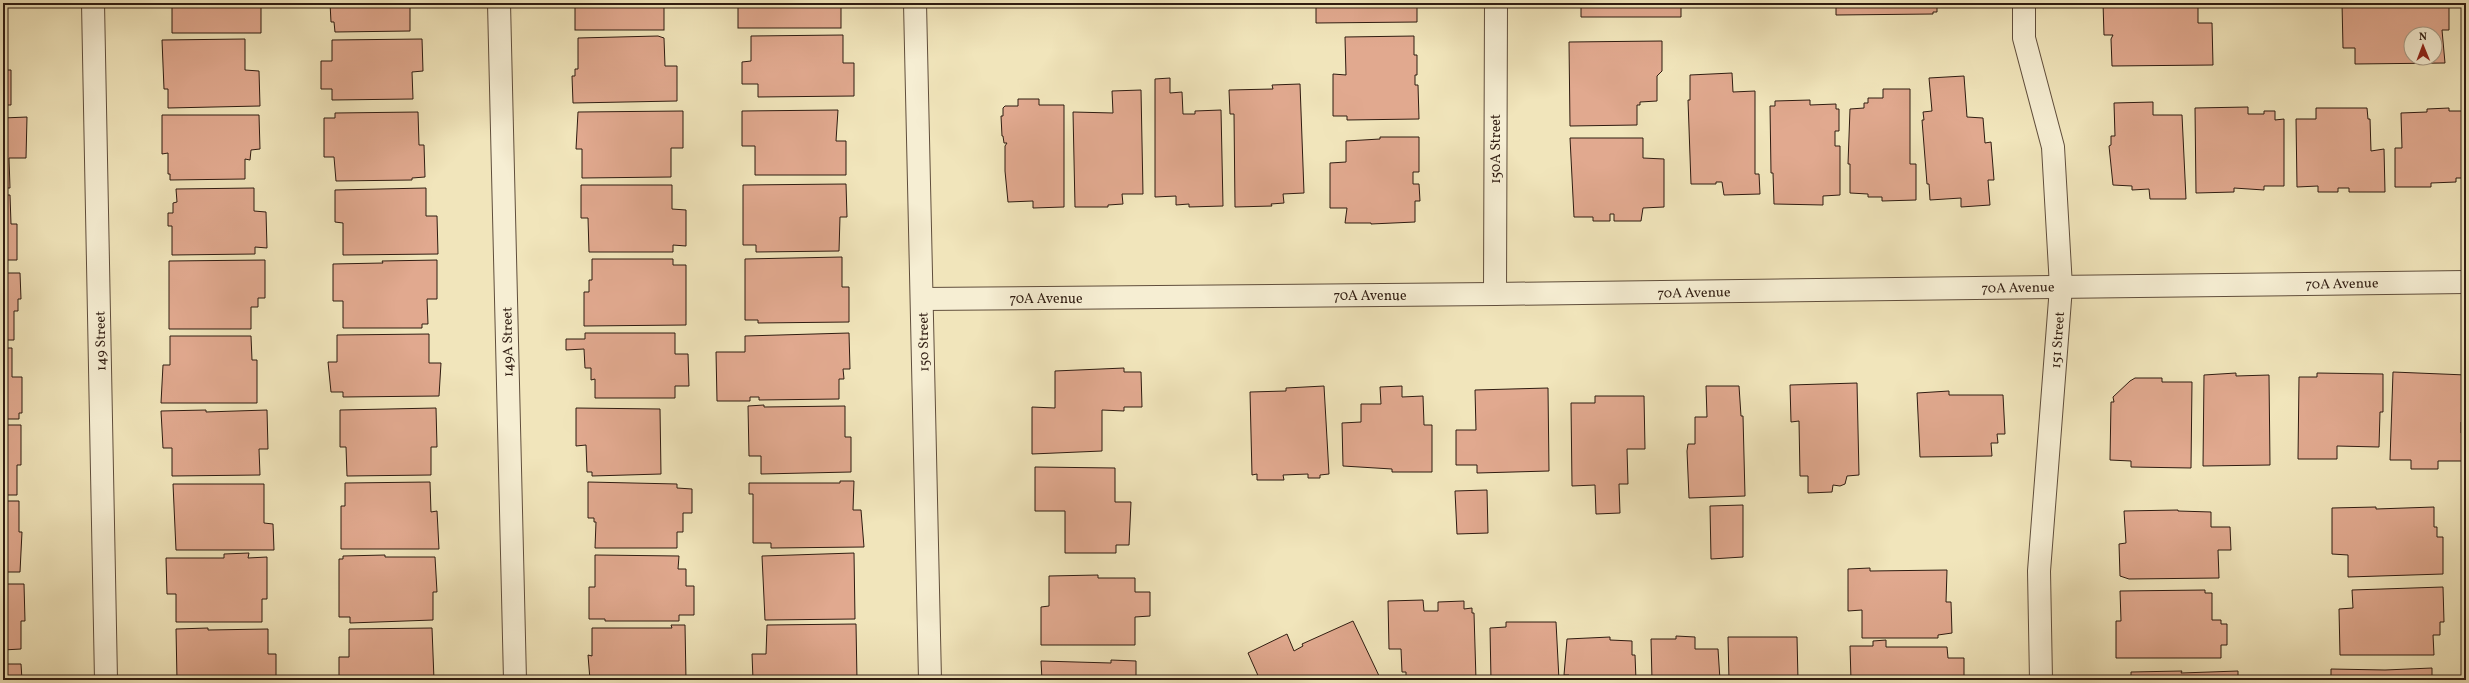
<svg xmlns="http://www.w3.org/2000/svg" width="2469" height="683" font-family="Vollkorn,serif">
  <style>
    .building { fill: #e1a98f; stroke: #2f1c11; fill-rule: evenodd }
    .lines { fill: none; stroke-linecap: round; stroke-linejoin: round }
    .minor-casing { stroke: #604e3c; stroke-width: 24 }
    .minor { stroke: #f6eed3; stroke-width: 22 }
    .labels { text-anchor: middle; stroke-width: 3; stroke-linejoin: round; paint-order: stroke }
    .street-label { font-size: 14px; fill: #2f1c11; stroke: #f6eed3 }
  </style>
  <rect width="100%" height="100%" fill="#f1e5bb"/>
  <filter id="stains"><feTurbulence type="fractalNoise" baseFrequency=".005" numOctaves="4"/><feColorMatrix values="0 0 0 0 .2 0 0 0 0 .09 0 0 0 0 .02 0 0 0 .5 -.17"/></filter>
  <radialGradient id="worn" r=".72"><stop offset=".6" stop-color="#630" stop-opacity="0"/><stop offset="1" stop-color="#630" stop-opacity=".3"/></radialGradient>
  <g class="building">
    <polygon points="3,3 5,3 6,31 3,31"/>
    <polygon points="163,3 261,3 261,33 172,33 172,5"/>
    <polygon points="330,3 410,3 410,31 335,32 334,22 331,22"/>
    <rect x="575" y="3" width="89" height="27"/>
    <rect x="738" y="3" width="103" height="25"/>
    <polygon points="1316,3 1417,3 1417,22 1316,23"/>
    <polygon points="1581,3 1684,3 1684,7 1681,7 1681,17 1581,17"/>
    <polygon points="1836,3 1937,3 1937,12 1933,12 1933,14 1836,15"/>
    <polygon points="2103,3 2198,3 2198,23 2212,23 2213,65 2112,66 2111,39 2113,35 2104,35"/>
    <path d="M2342,3h107v27h-7l3,33 -90,1v-16h-12zM2411,34h24v24h-24z"/>
    <polygon points="843,35 843,63 854,63 854,96 758,97 758,84 742,84 742,62 751,61 751,36"/>
    <polygon points="658,36 664,38 665,66 677,66 677,101 573,103 572,76 575,76 575,69 578,69 578,38"/>
    <polygon points="1414,36 1414,55 1417,55 1417,75 1415,75 1415,85 1418,85 1419,119 1347,120 1347,116 1333,116 1333,74 1346,75 1345,37"/>
    <polygon points="245,39 245,70 259,71 260,106 168,108 168,89 164,89 162,40"/>
    <polygon points="422,39 423,71 412,72 413,99 332,100 332,89 321,89 321,61 332,61 332,40"/>
    <polygon points="1662,41 1662,71 1657,76 1657,101 1640,102 1640,105 1637,105 1637,125 1570,126 1569,42"/>
    <polygon points="3,42 6,42 7,70 11,70 11,105 3,105"/>
    <polygon points="1732,73 1733,92 1755,91 1755,174 1759,174 1760,194 1724,195 1722,182 1716,182 1716,184 1691,184 1688,100 1690,100 1690,75"/>
    <polygon points="1964,76 1967,117 1983,118 1985,143 1991,142 1994,180 1988,180 1990,205 1961,207 1961,198 1930,200 1929,184 1927,184 1922,120 1924,120 1923,112 1932,111 1929,78"/>
    <polygon points="1170,78 1170,93 1182,92 1183,114 1195,114 1195,111 1221,110 1223,206 1189,207 1189,204 1176,205 1176,196 1155,197 1155,79"/>
    <polygon points="1300,84 1304,193 1283,194 1284,203 1271,204 1272,206 1235,207 1234,114 1230,114 1229,90 1273,89 1272,85"/>
    <polygon points="1883,89 1910,89 1910,164 1916,164 1916,200 1882,201 1882,197 1868,197 1868,194 1850,193 1850,164 1848,164 1850,109 1864,108 1864,103 1868,103 1868,98 1883,98"/>
    <polygon points="1141,90 1143,194 1122,194 1123,204 1108,205 1108,207 1075,207 1073,112 1113,113 1112,91"/>
    <polygon points="1018,99 1039,99 1039,105 1064,105 1064,207 1033,208 1033,201 1008,202 1005,171 1005,146 1007,143 1004,143 1003,136 1002,136 1001,116 1003,116 1003,108 1005,106 1018,106"/>
    <polygon points="1810,100 1810,105 1836,104 1836,109 1839,109 1839,131 1835,131 1835,146 1840,146 1840,195 1823,196 1823,205 1774,204 1773,173 1771,173 1770,106 1775,106 1775,101"/>
    <polygon points="2153,102 2153,115 2182,115 2186,199 2150,199 2149,189 2132,190 2132,186 2113,185 2109,146 2111,145 2111,136 2115,136 2114,103"/>
    <polygon points="2248,107 2248,114 2264,114 2264,111 2275,111 2275,120 2284,119 2284,186 2264,186 2264,190 2234,188 2234,192 2196,193 2195,108"/>
    <polygon points="2316,108 2367,108 2368,119 2370,119 2371,151 2384,149 2385,192 2349,192 2349,188 2338,188 2338,192 2318,192 2318,186 2297,187 2296,119 2316,119"/>
    <polygon points="2449,108 2449,111 2466,111 2466,178 2456,178 2456,182 2431,183 2431,187 2395,187 2395,148 2402,148 2401,113 2427,112 2427,109"/>
    <polygon points="838,110 836,141 846,141 846,175 755,175 755,146 742,146 742,111"/>
    <polygon points="683,111 683,148 671,148 671,177 582,178 582,149 576,149 578,112"/>
    <polygon points="418,112 419,145 424,145 425,177 412,178 412,180 336,181 334,157 324,157 324,118 335,118 335,113"/>
    <polygon points="162,115 259,115 260,149 251,150 250,160 245,159 245,179 170,180 170,174 168,174 168,153 162,154"/>
    <polygon points="27,117 26,158 9,158 10,188 3,188 3,118"/>
    <polygon points="1380,137 1419,137 1419,172 1413,172 1413,184 1419,184 1420,201 1415,201 1415,222 1371,224 1371,223 1345,223 1347,208 1330,208 1330,163 1346,162 1346,141 1380,139"/>
    <polygon points="1570,138 1643,138 1643,158 1664,159 1664,207 1643,208 1641,221 1614,221 1614,214 1610,214 1610,221 1593,221 1593,217 1574,217"/>
    <polygon points="846,184 847,217 840,217 839,251 756,252 756,245 743,245 743,185"/>
    <polygon points="581,185 672,185 672,209 686,210 686,246 673,245 673,252 589,252 588,218 581,218"/>
    <polygon points="254,188 254,211 266,212 267,248 255,247 255,254 172,255 172,226 168,226 168,213 173,213 173,203 177,202 176,189"/>
    <polygon points="426,188 426,216 437,216 438,254 343,255 343,223 335,222 335,190"/>
    <polygon points="3,195 10,195 11,224 17,224 17,260 3,260"/>
    <polygon points="842,257 842,287 849,287 849,322 758,323 758,320 745,320 745,259"/>
    <polygon points="592,259 673,259 673,265 686,265 686,325 584,326 584,292 589,292 589,280 592,280"/>
    <polygon points="265,260 265,298 258,298 258,307 251,307 251,329 169,329 169,261"/>
    <polygon points="437,260 437,299 427,299 428,324 422,324 422,328 343,328 343,301 333,301 333,264 383,263 382,261"/>
    <polygon points="3,273 20,273 21,299 18,299 18,311 14,311 14,340 3,340"/>
    <polygon points="585,333 675,333 675,354 688,354 689,386 675,386 675,398 595,398 595,379 591,380 591,368 585,368 584,349 566,350 566,339 585,339"/>
    <polygon points="849,333 850,369 843,369 844,379 839,379 839,399 759,400 759,397 750,397 750,401 717,401 716,352 745,352 745,336"/>
    <polygon points="429,334 429,363 441,363 439,396 343,397 343,392 331,392 328,362 337,362 337,335"/>
    <polygon points="170,336 251,336 252,360 257,360 257,403 161,403 163,365 170,365"/>
    <polygon points="3,348 12,348 12,377 22,377 22,413 19,413 19,419 3,419"/>
    <polygon points="1124,368 1124,372 1141,372 1142,407 1124,407 1124,411 1102,410 1102,451 1032,454 1032,407 1055,408 1055,371"/>
    <polygon points="2393,372 2466,375 2466,422 2461,422 2461,433 2466,433 2466,461 2438,461 2438,469 2411,469 2411,460 2390,460"/>
    <polygon points="2236,373 2236,376 2269,375 2270,465 2203,466 2204,375"/>
    <polygon points="2317,373 2383,374 2383,412 2380,412 2379,447 2337,446 2337,459 2298,459 2299,377 2317,377"/>
    <polygon points="2135,378 2162,378 2162,382 2192,382 2191,468 2131,467 2131,461 2110,460 2111,402 2114,402 2113,397 2130,381"/>
    <polygon points="1857,383 1859,475 1847,476 1845,484 1840,486 1833,485 1832,492 1808,493 1808,476 1800,476 1799,421 1791,422 1790,385"/>
    <polygon points="1324,386 1329,474 1320,475 1320,478 1308,478 1308,474 1283,475 1284,480 1257,480 1257,474 1252,475 1250,392 1286,391 1286,388"/>
    <polygon points="1402,386 1402,397 1423,396 1424,425 1432,425 1432,472 1392,472 1392,469 1343,466 1342,423 1361,422 1361,404 1381,404 1380,387"/>
    <polygon points="1706,386 1739,386 1741,416 1743,416 1745,496 1689,498 1687,451 1688,444 1695,444 1695,417 1707,417"/>
    <polygon points="1548,388 1549,471 1477,473 1477,465 1456,465 1456,430 1476,430 1475,390"/>
    <polygon points="1949,391 1949,395 2003,395 2005,434 1997,434 1998,443 1991,443 1992,456 1920,457 1917,393"/>
    <polygon points="1595,396 1644,396 1645,449 1627,449 1628,484 1619,484 1620,513 1596,514 1595,485 1572,486 1571,403 1595,403"/>
    <polygon points="764,405 764,407 845,406 845,437 851,437 851,472 761,474 761,456 749,456 748,406"/>
    <polygon points="436,408 437,447 431,447 431,475 347,476 346,447 340,447 340,410"/>
    <polygon points="576,408 660,409 661,474 592,476 592,472 587,472 586,445 576,446"/>
    <polygon points="206,410 206,412 267,410 268,449 259,449 260,475 172,476 172,448 163,448 161,411"/>
    <polygon points="3,425 21,425 21,465 17,465 17,495 3,495"/>
    <polygon points="1035,467 1115,468 1115,502 1131,502 1129,545 1116,545 1116,553 1065,553 1065,511 1035,511"/>
    <polygon points="840,481 854,481 853,510 861,510 864,547 771,548 771,543 753,543 753,494 749,494 749,483 840,483"/>
    <polygon points="430,482 431,512 437,511 439,549 341,549 341,506 345,506 345,483"/>
    <polygon points="588,482 677,484 677,488 692,489 692,513 683,513 683,532 677,532 677,548 595,548 596,522 594,522 594,518 588,518"/>
    <polygon points="173,484 264,484 264,523 273,524 274,550 176,550"/>
    <polygon points="1487,490 1488,533 1457,534 1455,491"/>
    <polygon points="3,501 19,501 19,532 22,532 20,572 3,572"/>
    <polygon points="1743,505 1743,557 1711,559 1710,506"/>
    <polygon points="2376,507 2376,509 2434,507 2434,527 2437,527 2437,537 2443,537 2443,574 2348,577 2348,555 2332,554 2332,508"/>
    <polygon points="2178,510 2178,511 2211,512 2211,527 2230,527 2231,550 2218,550 2219,578 2129,579 2120,576 2119,544 2126,543 2124,511"/>
    <polygon points="249,553 248,558 267,557 267,599 262,599 262,622 176,622 176,594 167,594 166,558 224,558 224,554"/>
    <polygon points="854,553 855,619 765,620 762,556"/>
    <polygon points="385,555 385,557 435,557 437,592 433,592 433,620 350,623 350,617 339,617 339,559 343,559 343,556"/>
    <polygon points="595,555 679,556 678,569 686,569 686,586 694,586 694,615 679,615 679,621 605,621 605,619 589,619 589,587 595,587"/>
    <polygon points="1870,568 1870,571 1947,570 1946,602 1951,602 1952,633 1938,635 1938,638 1862,638 1862,610 1848,611 1848,569"/>
    <polygon points="1098,575 1098,578 1135,578 1135,592 1150,592 1150,616 1135,617 1135,645 1041,645 1041,607 1049,606 1049,576"/>
    <polygon points="3,584 24,584 25,621 21,621 21,649 3,650"/>
    <polygon points="2443,587 2444,622 2440,622 2440,635 2433,635 2434,655 2340,655 2339,609 2353,608 2352,590"/>
    <polygon points="2205,590 2205,593 2212,593 2212,620 2221,620 2221,624 2227,624 2227,645 2221,645 2221,658 2116,658 2116,621 2121,621 2120,591"/>
    <polygon points="1423,600 1424,611 1438,611 1438,602 1464,601 1464,609 1472,608 1472,613 1474,613 1476,680 1406,680 1406,672 1402,672 1401,649 1389,649 1388,601"/>
    <polygon points="1353,621 1381,680 1260,680 1248,653 1287,634 1294,651 1303,646 1302,644"/>
    <polygon points="1506,622 1556,622 1559,680 1491,680 1490,628 1506,627"/>
    <polygon points="856,624 857,680 753,680 752,654 766,654 767,625"/>
    <polygon points="671,625 685,625 686,680 590,680 588,655 592,656 592,628 672,628"/>
    <polygon points="208,628 208,630 268,629 268,654 276,654 276,680 177,680 176,629"/>
    <polygon points="432,628 434,680 339,680 339,657 349,657 349,629"/>
    <polygon points="1676,636 1695,637 1695,649 1718,649 1720,680 1652,680 1651,639 1676,639"/>
    <polygon points="1610,637 1610,640 1632,641 1632,655 1635,655 1636,680 1569,680 1569,675 1564,675 1567,639"/>
    <polygon points="1728,637 1797,637 1798,680 1729,680"/>
    <polygon points="1886,640 1886,647 1947,647 1948,658 1964,658 1964,677 1948,677 1949,680 1851,680 1850,646 1873,646 1873,641"/>
    <polygon points="1111,660 1136,661 1136,680 1042,680 1041,661 1111,663"/>
    <polygon points="3,664 21,664 22,680 3,680"/>
    <polygon points="2432,668 2432,680 2331,680 2331,669 2385,670"/>
    <polygon points="2182,671 2181,673 2238,671 2238,680 2131,680 2131,672"/>
  </g>
  <g class="lines">
    <defs>
      <g id="minor">
        <polyline points="93,3 106,680"/>
        <polyline points="499,3 515,680"/>
        <polyline points="915,3 930,680"/>
        <polyline points="2024,3 2024,38 2053,147 2061,287 2039,571 2041,680"/>
        <polyline points="1495,294 1496,3"/>
        <polyline points="922,299 1495,294 2466,282"/>
      </g>
    </defs>
    <use href="#minor" class="minor-casing"/>
    <use href="#minor" class="minor"/>
  </g>
  <g class="labels">
    <g class="street-label">
      <text transform="translate(1495 149) rotate(-90)" y="5">150A Street</text>
      <text transform="translate(2342 283) rotate(-1)" y="5">70A Avenue</text>
      <text transform="translate(2018 287) rotate(-1)" y="5">70A Avenue</text>
      <text transform="translate(1694 292) rotate(-1)" y="5">70A Avenue</text>
      <text x="1370" y="300">70A Avenue</text>
      <text x="1046" y="303">70A Avenue</text>
      <text transform="translate(2057 340) rotate(-86)" y="5">151 Street</text>
      <text transform="translate(100 341) rotate(-91)" y="5">149 Street</text>
      <text transform="translate(507 342) rotate(-91)" y="5">149A Street</text>
      <text transform="translate(923 342) rotate(-91)" y="5">150 Street</text>
    </g>
  </g>
  <rect width="2469" height="683" fill="none" stroke="#f1e5bb" stroke-width="16"/>
  <rect x="4" y="4" width="2461" height="675" fill="none" stroke="#2f1c11" stroke-width="2"/>
  <rect x="8" y="8" width="2453" height="667" fill="none" stroke="#2f1c11"/>
  <g transform="translate(2423 46) rotate(359)"><circle r="19" fill="#f6eed3" stroke="#a69a85"/>
  <path d="M0-3L7 15L0 10L-7 15Z" fill="#8f2418"/>
  <text y="-6" font-size="11" font-weight="bold" text-anchor="middle" fill="#2f1c11">N</text>
  </g>
  <rect width="100%" height="100%" filter="url(#stains)"/>
  <rect width="100%" height="100%" fill="url(#worn)"/>
</svg>
